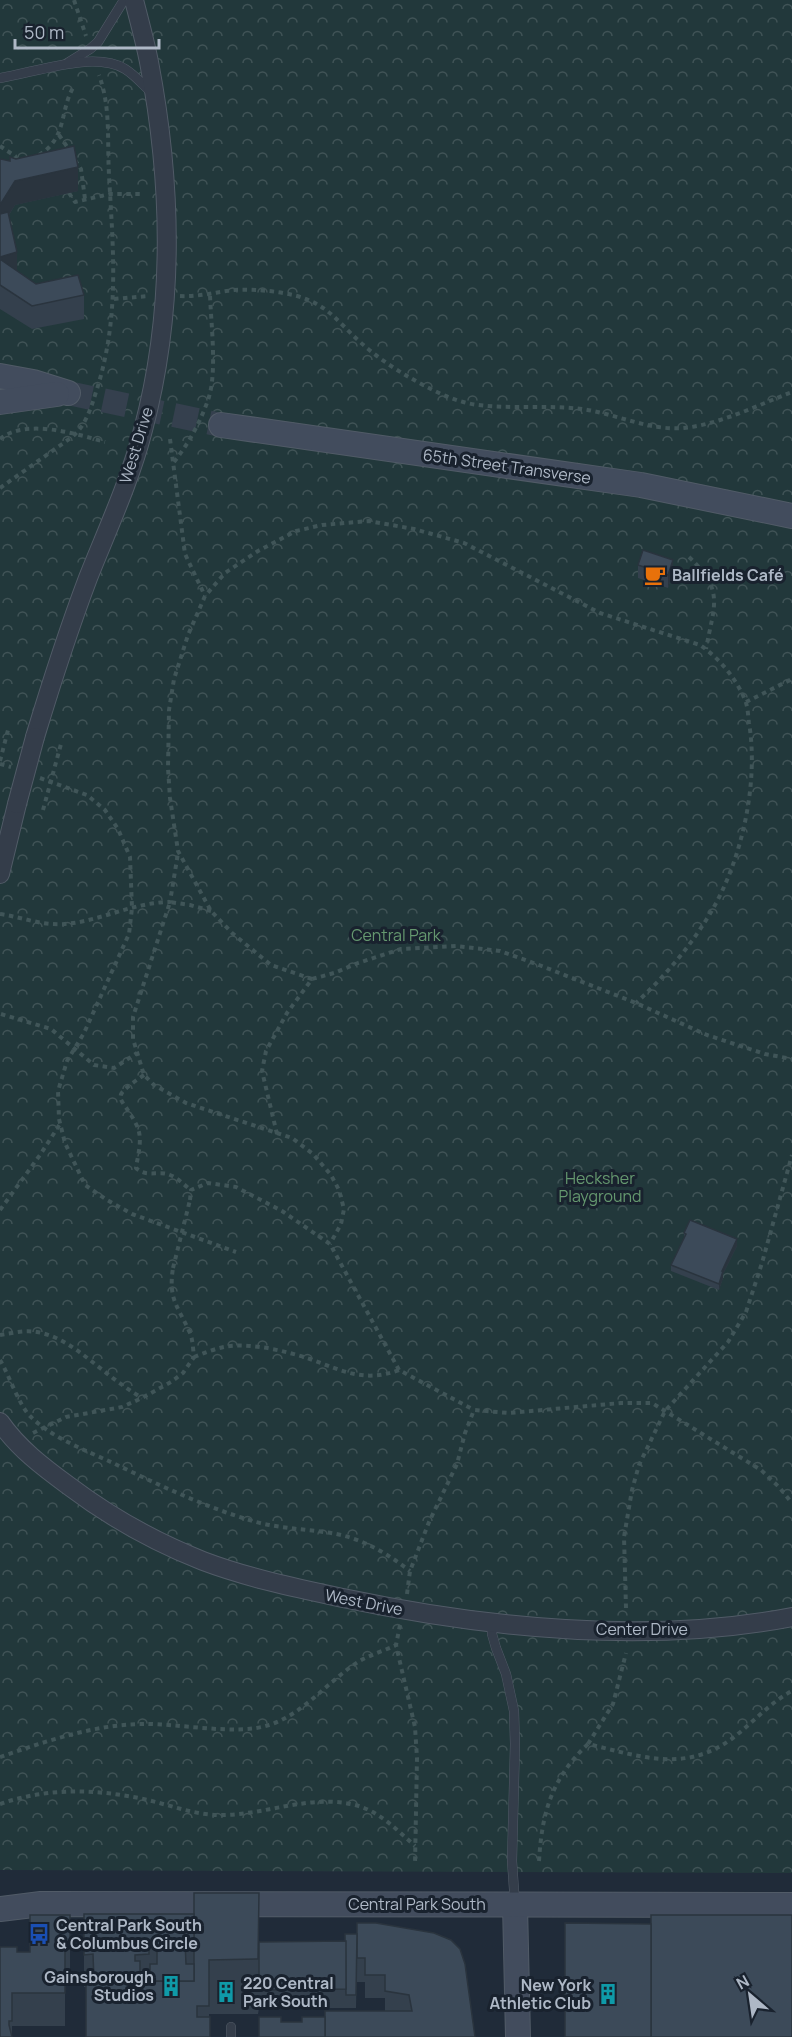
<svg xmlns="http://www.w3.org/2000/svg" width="792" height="2037" font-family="Manrope,sans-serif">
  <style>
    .forest { fill: url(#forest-crowns) }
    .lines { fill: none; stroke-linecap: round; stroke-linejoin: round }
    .secondary-tunnel { stroke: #35404e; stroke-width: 24; stroke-dasharray: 24 12; stroke-linecap: butt }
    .lane-casing { stroke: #515b67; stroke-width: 10 }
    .street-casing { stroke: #515b67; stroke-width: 20 }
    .secondary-casing { stroke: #515b67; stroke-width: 26 }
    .path { stroke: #405558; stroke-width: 4; stroke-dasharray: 4.5 4.5; stroke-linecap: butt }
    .lane { stroke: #343d4a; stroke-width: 9 }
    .street { stroke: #343d4a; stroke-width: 18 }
    .secondary { stroke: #424c5d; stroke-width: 24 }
    .street-bridge-casing { stroke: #515b67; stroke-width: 20; stroke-linecap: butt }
    .path-bridge { stroke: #405558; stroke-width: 4; stroke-dasharray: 4.5 4.5; stroke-linecap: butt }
    .street-bridge { stroke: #343d4a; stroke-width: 18 }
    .wall { fill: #34404d }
    .shaded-wall { fill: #2a343e }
    .building { fill: #3c4a59; stroke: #2a343e; stroke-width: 1.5 }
    .labels { text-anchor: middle; stroke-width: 6; stroke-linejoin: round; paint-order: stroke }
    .street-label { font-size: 16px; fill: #aeb8c6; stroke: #19222e }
    .poi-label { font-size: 16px; font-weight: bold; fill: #aeb8c6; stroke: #19222e; text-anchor: start }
    .park-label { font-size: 16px; fill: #65986f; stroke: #19222e }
  </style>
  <defs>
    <pattern id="forest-crowns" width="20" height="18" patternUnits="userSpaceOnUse" patternTransform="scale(1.5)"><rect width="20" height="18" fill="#22383b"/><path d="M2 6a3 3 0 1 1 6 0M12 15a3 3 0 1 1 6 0" fill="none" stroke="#405356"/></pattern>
  </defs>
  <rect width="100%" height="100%" fill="#202b39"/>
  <polygon class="forest" points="0,0 792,0 792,1873 0,1870"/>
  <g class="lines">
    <polyline class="secondary-tunnel" points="68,393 221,425"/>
    <defs>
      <g id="lane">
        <polyline points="69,62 90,49 98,42 124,0"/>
        <path d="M0,78c34,-5 94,-28 125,-9 10,6 19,17 28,25"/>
        <polyline points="492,1622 492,1634 496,1648 506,1674 514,1711 515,1744 512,1861 515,1904"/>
        <polyline points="231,2027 231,2037"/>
      </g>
      <g id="street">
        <path d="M35,737c16,-53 33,-106 53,-159 19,-48 42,-97 55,-148 32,-120 29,-247 6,-368 -4,-21 -10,-42 -15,-62"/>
        <polyline points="0,874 17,804"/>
        <path d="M0,1422c18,26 43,45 69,64 41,31 86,56 134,75 45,17 93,27 140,37 143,30 304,47 449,19"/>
      </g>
      <g id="secondary">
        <polyline points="0,376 33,382 68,393"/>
        <polyline points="0,402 57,394"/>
        <polyline points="221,425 641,485 792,516"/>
        <polyline points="515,1905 518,2037"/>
        <polyline points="0,1909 41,1904 792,1905"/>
      </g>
    </defs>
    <use href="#lane" class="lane-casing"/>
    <use href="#street" class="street-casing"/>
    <use href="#secondary" class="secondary-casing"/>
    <g class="path">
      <polyline points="74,0 86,36"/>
      <polyline points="59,135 70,151"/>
      <polyline points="0,146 15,156 19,163"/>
      <path d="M39,155c29,-18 20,-44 35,-69"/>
      <polyline points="75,160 81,169 85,199"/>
      <polyline points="69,193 75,202 110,194 140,194"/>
      <path d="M180,296c19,1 36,-4 54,-6 21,-1 44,1 63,6 31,9 40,25 62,45 14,13 31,25 48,35 21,12 46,26 71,29 35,4 70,0 104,4 35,5 67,22 102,19 37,-4 74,-23 108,-36"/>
      <polyline points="114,299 149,296"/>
      <path d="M0,439c26,-21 77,-5 105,3"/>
      <polyline points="170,439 185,554 205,596"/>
      <path d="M174,462c15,-19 27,-41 35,-65 8,-27 2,-73 1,-102"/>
      <path d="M0,488l72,-51c15,-13 19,-30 25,-48 23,-74 16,-139 12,-214 -2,-35 2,-67 -10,-100"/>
      <path d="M689,557c36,34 25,48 17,92"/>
      <polyline points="746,702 792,679"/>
      <polyline points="0,761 8,730"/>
      <polyline points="0,764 11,767"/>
      <polyline points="40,778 87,795 105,810 118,829 130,857 132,908 129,934 84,1033 67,1061 58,1091 59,1119 65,1143 85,1185 107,1200 132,1214 236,1252"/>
      <polyline points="211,911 190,905 170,902 133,1017 133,1039 144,1075 154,1085 186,1103 292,1138 313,1154 331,1175 339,1190 344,1209 341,1224 330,1244"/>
      <path d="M0,914c22,3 42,12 65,10 36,-3 69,-22 105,-22l8,-49"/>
      <path d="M312,979l-41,-14 -39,-32 -21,-22 -33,-60 -8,-53 -2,-30 1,-58 5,-31 14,-44 17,-39 20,-23 33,-22 38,-20 26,-6 47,-4 45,8 50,14 136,70 100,32c19,13 36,33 45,55 3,7 3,16 4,23 10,59 -7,137 -38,189 -20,34 -46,64 -75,91"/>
      <polyline points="1,1014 51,1029 94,1065 114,1068 137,1053"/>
      <path d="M144,1075c-38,26 -22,19 -7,51 6,13 1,28 -1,42 10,10 23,2 34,7 8,3 14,10 21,15"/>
      <polyline points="277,1134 262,1071 266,1051 287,1013 312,979 334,973 358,963 401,949 456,946 500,951 539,965 636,1003 707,1035 765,1054 792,1059"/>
      <polyline points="190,1200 191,1190 208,1183 236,1187 282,1211 330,1244 399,1370"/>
      <polyline points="0,1210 40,1155 60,1124"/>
      <path d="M0,1335c12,-2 25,-5 37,-3 27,5 46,23 67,39 12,10 25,19 38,27"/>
      <path d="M194,1357c10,-4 20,-8 30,-10 25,-5 62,4 86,12 33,12 54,24 89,11l75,40"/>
      <path d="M0,1360c9,15 19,45 30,56 22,22 55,34 83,47 46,22 94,45 143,59 23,6 45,7 68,10 34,4 60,19 86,39"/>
      <path d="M33,1433l33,-16 56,-10 20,-9 29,-16 12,-9 11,-16c-1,-7 -1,-17 -4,-24 -12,-27 -22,-33 -17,-65"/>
      <polyline points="407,1594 410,1571 429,1522 457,1464 465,1433 474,1410 509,1413 621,1403 652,1403 761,1470 779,1487 792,1503"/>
      <polyline points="626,1608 624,1537 632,1490 639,1465 665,1411 728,1342 746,1312 762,1263 792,1155"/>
      <polyline points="400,1625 396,1645 415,1727 417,1758 415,1864"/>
      <polyline points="588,1744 613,1704 626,1653"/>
      <path d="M0,1757c47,-16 92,-32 142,-33 36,-1 94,12 127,1 35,-11 59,-44 89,-63 11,-7 26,-11 38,-17"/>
      <path d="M0,1804c49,-17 99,-15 148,-4 25,6 50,16 76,15 44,-1 87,-21 131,-10 24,6 42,25 60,41"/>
      <path d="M539,1861c3,-48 12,-82 49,-117 51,12 95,29 142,-4 21,-15 39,-37 62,-49"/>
    </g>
    <use href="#lane" class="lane"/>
    <use href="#street" class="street"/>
    <use href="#secondary" class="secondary"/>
    <defs>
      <polyline id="street-bridge" points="17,804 35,737"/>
    </defs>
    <use href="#street-bridge" class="street-bridge-casing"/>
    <g class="path-bridge">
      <polyline points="43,810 61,744"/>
      <polyline points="173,1268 190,1200"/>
    </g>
    <use href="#street-bridge" class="street-bridge"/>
  </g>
  <g class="wall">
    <polygon points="0,160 78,191 15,205 9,215 17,271 36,284 84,295 84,319 32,329 0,309"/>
    <polygon points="638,565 673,572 668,588 638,578"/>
    <polygon points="684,1233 737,1246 723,1274 723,1278 719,1290 671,1271 671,1265 684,1238"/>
    <polygon points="84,1914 259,1942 346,1941 475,2034 281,2022 302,2022 325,2017 385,2011 385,1998 365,1998 365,1982 357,1982 357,1962 356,2008 259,2008 258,2014 209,2014 210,2037 86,1987 84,1987"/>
    <polygon points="70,1915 70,1981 65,1981 65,2026 12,2026 12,2037 0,2037 17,1952 30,1952"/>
  </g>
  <g class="shaded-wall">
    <polygon points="78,167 78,191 15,205 0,229 0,205 15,181"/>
    <polygon points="17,252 17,276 0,280 0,257"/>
    <polygon points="673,560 673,572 668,588 668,575"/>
    <polygon points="737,1239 737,1246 723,1274 723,1278 719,1290 719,1284 722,1271"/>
  </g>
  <g class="building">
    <polygon points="74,146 78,167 15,181 0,205 0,160 1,159 10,161 10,157 16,159"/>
    <polygon points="8,212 17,252 0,257 0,214"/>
    <polygon points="0,259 36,284 78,275 84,295 32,306 0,285"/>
    <polygon points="643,550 673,560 668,575 638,565"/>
    <polygon points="690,1220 737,1239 722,1271 723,1271 719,1284 671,1265 686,1234 684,1233"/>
    <polygon points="194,1893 259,1893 258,1959 209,1960 209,2006 197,2006 197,2017 210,2017 210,2037 86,2037 86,1981 194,1981"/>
    <polygon points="84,1914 194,1914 194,1942 185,1942 186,1964 194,1964 194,1981 150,1981 150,1964 157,1964 157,1942 149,1942 149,1954 135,1955 135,1961 140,1961 140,1981 94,1981 93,1954 84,1955"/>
    <polygon points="30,1915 70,1915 70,1949 65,1948 65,1993 12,1993 12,2021 9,2021 9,2025 12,2037 0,2037 0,1947 17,1947 17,1952 30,1952"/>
    <rect x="651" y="1915" width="141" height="122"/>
    <polygon points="357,1923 376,1923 434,1933 451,1940 460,1949 465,1964 475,2037 325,2037 325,2011 412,2011 409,1995 385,1991 385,1975 365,1975 365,1958 357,1958"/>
    <polygon points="565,1923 651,1924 651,2037 565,2037"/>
    <polygon points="345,1934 357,1934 356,1995 346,1995"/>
    <polygon points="346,1941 346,1989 259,1990 259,1942"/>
    <polygon points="259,2017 281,2017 281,2022 302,2022 302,2017 325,2017 325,2037 259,2037"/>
  </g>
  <defs>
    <symbol id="cafe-bare" viewBox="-9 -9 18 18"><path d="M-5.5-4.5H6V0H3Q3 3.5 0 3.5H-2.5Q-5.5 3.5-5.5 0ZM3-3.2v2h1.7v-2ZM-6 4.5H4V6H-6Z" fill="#e8710a" stroke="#19222e" stroke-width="2.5" paint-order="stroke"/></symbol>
    <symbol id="bus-bare" viewBox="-9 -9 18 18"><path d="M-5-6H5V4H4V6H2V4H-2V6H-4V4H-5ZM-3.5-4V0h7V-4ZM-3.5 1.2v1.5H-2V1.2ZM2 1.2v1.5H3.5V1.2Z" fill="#1a4fb4" stroke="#19222e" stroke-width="2.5" paint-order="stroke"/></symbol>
    <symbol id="building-bare" viewBox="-9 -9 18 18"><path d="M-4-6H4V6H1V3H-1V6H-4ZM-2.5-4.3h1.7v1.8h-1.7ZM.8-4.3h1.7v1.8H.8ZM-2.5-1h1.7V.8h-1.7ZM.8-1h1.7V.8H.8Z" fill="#0f9aa8" stroke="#19222e" stroke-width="2.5" paint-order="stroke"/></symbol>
  </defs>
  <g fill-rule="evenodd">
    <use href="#cafe-bare" x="640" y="560" width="30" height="30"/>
    <use href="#bus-bare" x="24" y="1919" width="30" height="30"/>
    <use href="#building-bare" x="156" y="1971" width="30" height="30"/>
    <use href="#building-bare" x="211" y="1977" width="30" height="30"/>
    <use href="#building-bare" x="593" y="1979" width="30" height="30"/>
  </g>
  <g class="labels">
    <g class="street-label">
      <text transform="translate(136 445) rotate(-73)" y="6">West Drive</text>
      <text transform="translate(507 466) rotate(8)" y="6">65th Street Transverse</text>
      <text transform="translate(364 1602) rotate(11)" y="6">West Drive</text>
      <text x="642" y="1635">Center Drive</text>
      <text x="417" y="1910">Central Park South</text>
    </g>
    <g class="poi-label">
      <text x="672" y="581">Ballfields Café</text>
      <text x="56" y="1931">Central Park South<tspan x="56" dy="18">&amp; Columbus Circle</tspan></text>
      <text x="154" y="1983" text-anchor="end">Gainsborough<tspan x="154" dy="18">Studios</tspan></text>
      <text x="243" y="1989">220 Central<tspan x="243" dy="18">Park South</tspan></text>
      <text x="591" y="1991" text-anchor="end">New York<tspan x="591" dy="18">Athletic Club</tspan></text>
    </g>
    <g class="park-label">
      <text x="396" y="941">Central Park</text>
      <text x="600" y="1184">Hecksher<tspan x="600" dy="18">Playground</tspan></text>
    </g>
  </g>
  <g transform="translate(750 1995) rotate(331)" stroke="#19222e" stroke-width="4.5" paint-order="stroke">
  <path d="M0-4.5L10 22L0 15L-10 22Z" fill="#aeb8c6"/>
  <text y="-9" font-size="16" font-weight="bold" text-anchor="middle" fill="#aeb8c6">N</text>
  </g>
  <path d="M15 39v9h144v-9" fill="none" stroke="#aeb8c6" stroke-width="3"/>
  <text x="24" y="39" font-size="18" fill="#aeb8c6" stroke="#19222e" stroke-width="4.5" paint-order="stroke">50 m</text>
</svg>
